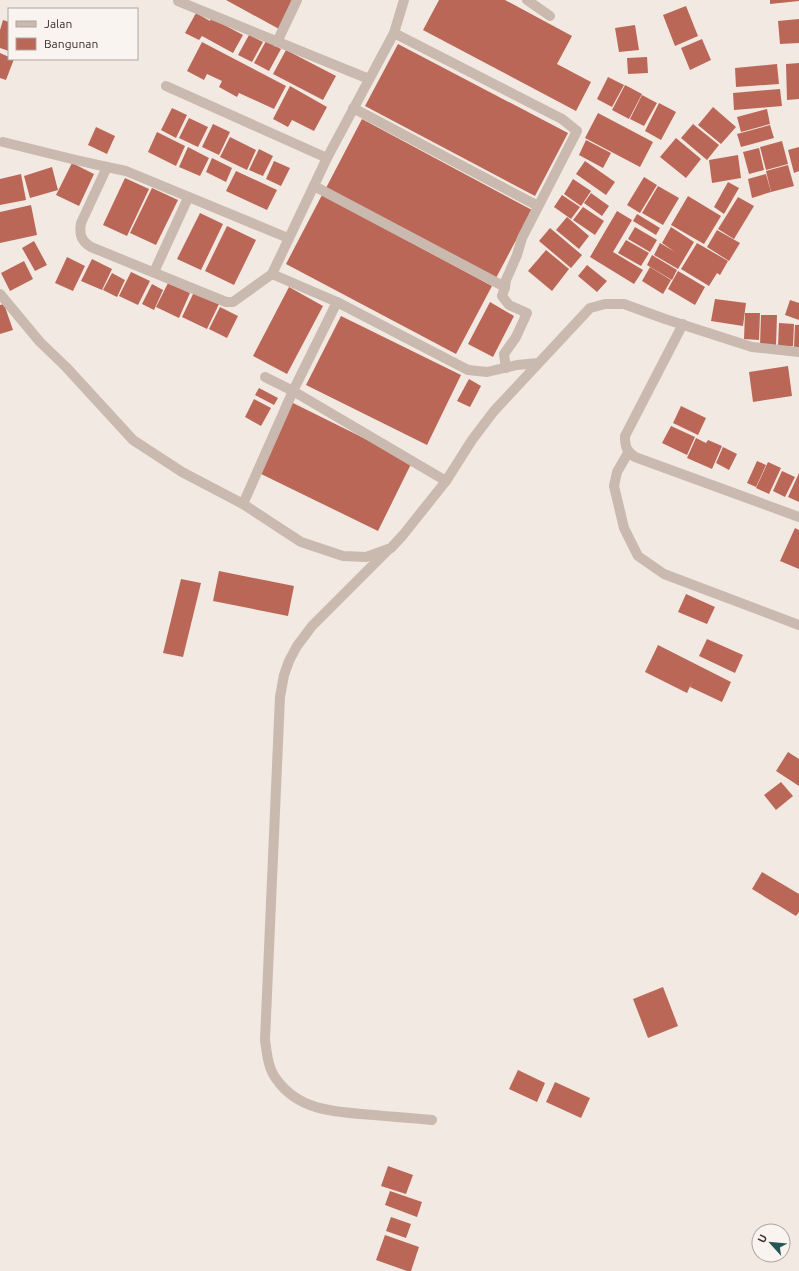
<svg xmlns="http://www.w3.org/2000/svg" width="799" height="1271" font-family="Ubuntu,sans-serif">
  <style>
    .building { fill: #bb6757 }
    .lines { fill: none; stroke-linecap: round; stroke-linejoin: round }
    .street { stroke: #c9b9af; stroke-width: 10 }
  </style>
  <rect width="100%" height="100%" fill="#f2e9e2"/>
  <g class="building">
    <polygon points="226,0 294,0 279,29"/>
    <polygon points="439,0 505,0 572,36 557,64 591,82 576,111 423,30"/>
    <polygon points="770,0 799,0 799,1 770,4"/>
    <polygon points="686,6 698,36 675,46 663,15"/>
    <polygon points="196,13 210,21 211,18 243,35 233,53 202,36 199,40 185,33"/>
    <polygon points="799,19 799,43 780,44 778,21"/>
    <polygon points="3,20 9,22 9,51 0,48 0,30"/>
    <polygon points="635,25 639,50 619,52 615,28"/>
    <polygon points="249,35 263,42 252,62 238,55"/>
    <polygon points="702,39 711,60 690,70 681,48"/>
    <polygon points="266,41 281,49 269,71 254,63"/>
    <polygon points="202,42 286,86 274,109 239,93 237,97 219,87 222,81 207,74 204,80 187,71"/>
    <polygon points="398,44 568,133 535,196 365,106"/>
    <polygon points="286,50 336,76 323,100 273,74"/>
    <polygon points="0,53 9,57 9,59 14,59 6,80 0,78"/>
    <polygon points="647,57 648,73 628,74 627,58"/>
    <polygon points="799,63 799,99 787,100 786,64"/>
    <polygon points="777,64 779,84 736,87 735,68"/>
    <polygon points="608,77 624,85 612,107 597,99"/>
    <polygon points="625,85 642,94 629,119 612,110"/>
    <polygon points="290,86 327,107 314,131 292,120 288,127 273,119"/>
    <polygon points="780,89 782,106 734,110 733,93"/>
    <polygon points="642,95 657,103 644,126 630,119"/>
    <polygon points="659,103 676,112 661,140 645,131"/>
    <polygon points="713,107 736,127 721,144 698,125"/>
    <polygon points="172,108 187,115 176,138 161,130"/>
    <polygon points="767,109 770,124 741,132 737,117"/>
    <polygon points="598,113 653,142 640,167 585,138"/>
    <polygon points="189,118 208,127 198,147 179,138"/>
    <polygon points="362,119 532,210 496,278 326,188"/>
    <polygon points="213,124 230,132 219,155 202,147"/>
    <polygon points="693,124 719,145 707,160 681,138"/>
    <polygon points="770,125 774,138 741,147 737,134"/>
    <polygon points="96,127 115,136 107,154 88,145"/>
    <polygon points="157,132 185,146 176,166 148,152"/>
    <polygon points="230,137 256,150 247,170 220,157"/>
    <polygon points="676,138 701,159 686,178 660,157"/>
    <polygon points="586,140 611,153 603,168 579,155"/>
    <polygon points="782,141 788,164 766,170 760,147"/>
    <polygon points="188,147 209,158 200,176 179,167"/>
    <polygon points="799,147 799,171 794,173 788,150"/>
    <polygon points="759,148 764,170 749,174 743,152"/>
    <polygon points="259,149 273,156 263,176 249,170"/>
    <polygon points="738,155 741,178 712,183 709,160"/>
    <polygon points="212,158 232,168 226,182 206,172"/>
    <polygon points="274,161 290,168 281,186 266,179"/>
    <polygon points="585,161 615,182 606,195 576,174"/>
    <polygon points="72,163 94,174 79,206 56,195"/>
    <polygon points="788,165 794,186 771,192 766,171"/>
    <polygon points="52,167 58,190 30,198 24,176"/>
    <polygon points="236,171 277,190 267,210 226,191"/>
    <polygon points="21,174 26,200 0,205 0,179"/>
    <polygon points="766,174 771,192 752,198 748,179"/>
    <polygon points="644,177 657,185 640,213 627,205"/>
    <polygon points="125,178 149,189 127,236 103,225"/>
    <polygon points="573,179 591,191 581,206 564,194"/>
    <polygon points="728,182 739,188 724,214 714,207"/>
    <polygon points="658,186 679,198 663,225 642,213"/>
    <polygon points="152,188 178,200 156,245 130,233"/>
    <polygon points="591,193 609,206 602,216 584,203"/>
    <polygon points="322,195 492,286 456,354 286,264"/>
    <polygon points="562,195 580,207 571,219 554,207"/>
    <polygon points="688,196 721,216 704,244 671,225"/>
    <polygon points="738,197 754,206 734,239 718,229"/>
    <polygon points="31,205 37,235 0,243 0,212"/>
    <polygon points="583,207 604,221 595,235 573,220"/>
    <polygon points="617,211 632,220 613,252 643,270 634,284 590,257"/>
    <polygon points="200,213 223,224 201,270 177,259"/>
    <polygon points="637,214 660,228 656,235 633,221"/>
    <polygon points="567,217 589,236 579,249 556,230"/>
    <polygon points="227,226 256,240 234,285 205,271"/>
    <polygon points="635,227 657,240 650,252 628,239"/>
    <polygon points="671,227 694,242 678,269 654,255 660,243 675,252 662,243"/>
    <polygon points="550,228 582,255 571,268 539,241"/>
    <polygon points="717,230 740,243 729,261 707,247"/>
    <polygon points="626,240 649,253 641,266 618,253"/>
    <polygon points="34,241 47,265 35,271 22,248"/>
    <polygon points="697,243 728,261 720,275 717,273 709,286 681,269"/>
    <polygon points="546,250 569,269 552,291 528,271"/>
    <polygon points="652,255 677,270 672,280 647,265"/>
    <polygon points="67,257 85,266 73,291 55,283"/>
    <polygon points="92,259 112,269 102,290 81,281"/>
    <polygon points="24,261 33,279 10,291 1,273"/>
    <polygon points="587,265 607,281 597,292 578,276"/>
    <polygon points="650,267 671,280 663,294 642,281"/>
    <polygon points="678,271 705,287 695,305 668,289"/>
    <polygon points="131,272 150,281 138,305 119,296"/>
    <polygon points="112,273 125,280 117,297 103,290"/>
    <polygon points="168,283 190,293 179,318 156,307"/>
    <polygon points="152,284 163,290 154,310 142,304"/>
    <polygon points="289,287 323,306 287,374 253,356"/>
    <polygon points="194,292 219,304 207,329 182,317"/>
    <polygon points="715,299 746,303 743,326 711,321"/>
    <polygon points="790,300 799,303 799,320 785,315"/>
    <polygon points="490,302 514,316 493,357 468,344"/>
    <polygon points="4,304 13,330 0,334 0,305"/>
    <polygon points="220,307 238,316 227,338 209,329"/>
    <polygon points="745,313 760,313 759,340 744,339"/>
    <polygon points="761,315 777,315 776,346 760,345"/>
    <polygon points="341,316 461,375 427,445 306,385"/>
    <polygon points="779,323 794,324 793,346 778,346"/>
    <polygon points="795,325 799,325 799,349 794,348"/>
    <polygon points="788,366 792,396 753,402 749,372"/>
    <polygon points="469,379 481,386 470,407 457,401"/>
    <polygon points="259,388 278,398 274,405 255,395"/>
    <polygon points="254,399 271,408 261,426 245,417"/>
    <polygon points="291,402 412,462 378,531 257,472"/>
    <polygon points="681,406 706,418 698,435 673,423"/>
    <polygon points="671,426 695,437 687,455 662,443"/>
    <polygon points="696,438 706,443 708,440 722,446 712,469 687,458"/>
    <polygon points="723,447 737,454 729,470 716,463"/>
    <polygon points="757,461 766,465 756,487 747,483"/>
    <polygon points="768,462 781,468 769,494 756,488"/>
    <polygon points="782,471 795,477 785,497 773,491"/>
    <polygon points="799,473 799,502 788,497"/>
    <polygon points="795,528 799,530 799,569 780,561"/>
    <polygon points="219,571 294,586 288,616 213,601"/>
    <polygon points="181,579 201,583 183,657 163,653"/>
    <polygon points="686,594 715,607 707,624 678,612"/>
    <polygon points="707,639 743,655 735,673 699,656"/>
    <polygon points="658,645 731,682 722,702 690,687 693,680 687,693 645,672"/>
    <polygon points="788,752 799,759 799,786 776,771"/>
    <polygon points="781,782 793,796 776,810 764,795"/>
    <polygon points="762,872 799,894 799,912 796,916 752,889"/>
    <polygon points="663,987 678,1026 648,1038 633,999"/>
    <polygon points="518,1070 545,1083 537,1102 509,1089"/>
    <polygon points="555,1082 590,1098 581,1118 546,1102"/>
    <polygon points="388,1166 413,1175 406,1194 381,1186"/>
    <polygon points="390,1191 422,1202 417,1217 385,1205"/>
    <polygon points="391,1217 411,1224 406,1238 386,1231"/>
    <polygon points="385,1235 419,1247 411,1271 407,1271 376,1260"/>
  </g>
  <g class="lines">
    <g class="street">
      <polyline points="404,0 394,33 327,158 272,274 337,302 468,370 487,372 517,365 538,363"/>
      <polyline points="527,0 550,16"/>
      <polyline points="178,1 369,79"/>
      <polyline points="394,33 562,119 577,131 522,238 517,255 506,280 505,287 502,296 509,305 527,313 516,337 504,354 506,368"/>
      <polyline points="277,42 297,0"/>
      <polyline points="166,86 327,158"/>
      <polyline points="353,108 538,206"/>
      <polyline points="3,142 76,160 107,167"/>
      <polyline points="314,186 505,287"/>
      <polyline points="154,272 188,198"/>
      <path d="M272,274l-39,28h-7l-135,-55c-10,-6 -12,-13 -10,-24l26,-56 19,4 162,67"/>
      <polyline points="0,294 40,342 66,367 133,440 182,472 243,504 301,542 343,556 366,557 391,548 403,535 446,481 472,440 494,411 590,308 605,304 624,304 665,319 752,347 799,352"/>
      <path d="M683,324l-58,112c0,10 1,15 10,21l164,60"/>
      <polyline points="265,377 293,391 446,481"/>
      <polyline points="628,453 617,472 614,486 624,528 638,556 664,574 799,625"/>
      <polyline points="243,504 293,391 337,302"/>
      <path d="M388,550l-76,76 -15,20 -8,15 -5,14 -4,22 -15,343c2,14 3,29 12,40 23,32 61,32 97,35 19,2 39,3 58,5"/>
    </g>
  </g>
  <rect x="8" y="8" width="130" height="52" fill="#f9f4ef" stroke="#aca5a1"/>
  <rect x="16" y="21" width="20" height="6" fill="#c9b9af" stroke="#aca5a1"/>
  <text x="44" y="28" font-size="12" fill="#392f2c">Jalan</text>
  <rect x="16" y="38" width="20" height="12" fill="#bb6757" stroke="#aca5a1"/>
  <text x="44" y="48" font-size="12" fill="#392f2c">Bangunan</text>
  <g transform="translate(771 1243) rotate(297)"><circle r="19" fill="#f9f4ef" stroke="#aca5a1"/>
  <path d="M0-3L7 15L0 10L-7 15Z" fill="#255756"/>
  <text y="-6" font-size="11" font-weight="bold" text-anchor="middle" fill="#392f2c">U</text>
  </g>
</svg>
